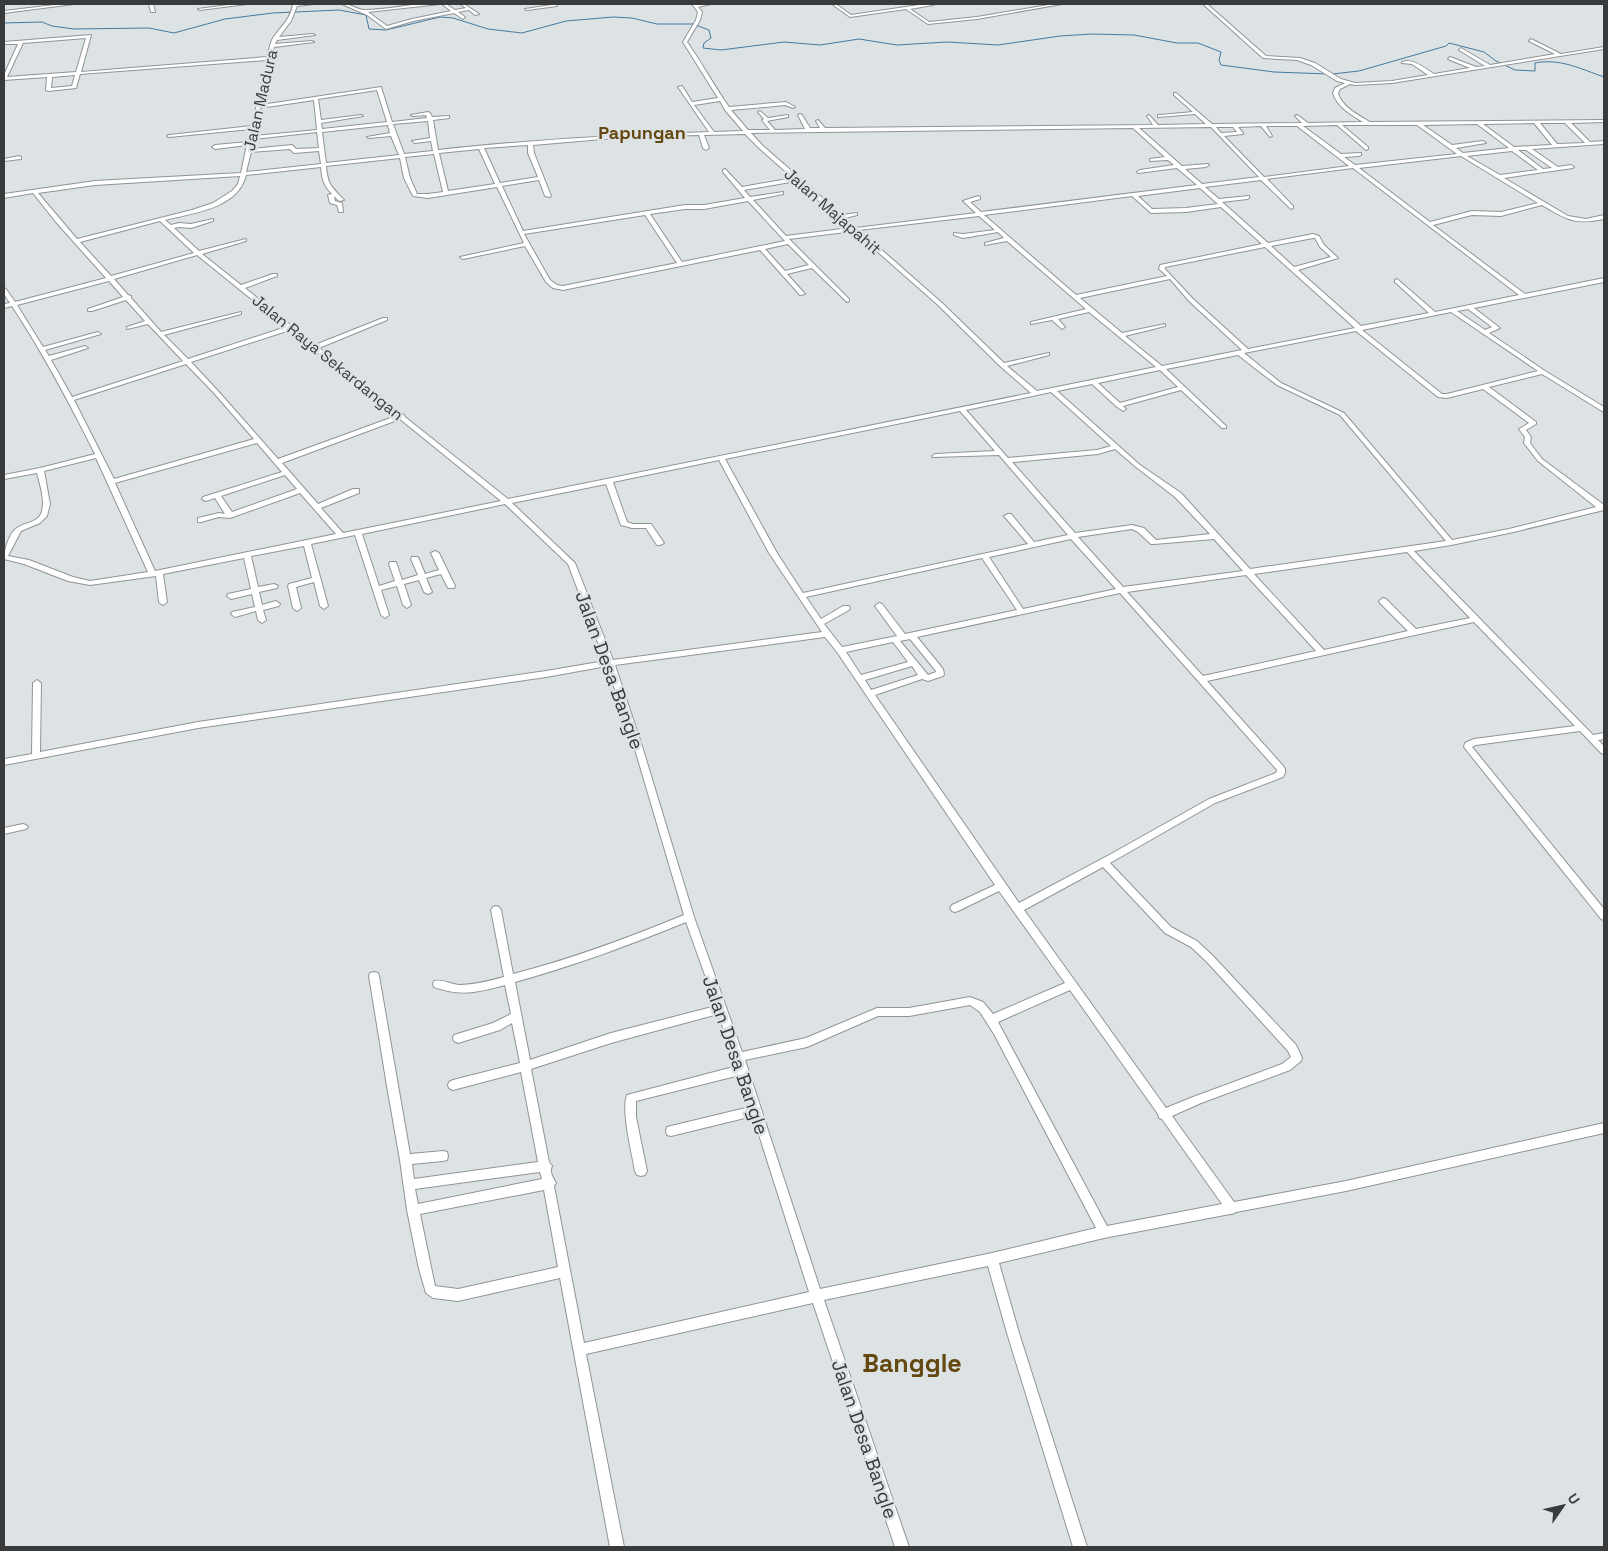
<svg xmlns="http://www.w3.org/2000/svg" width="1608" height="1551" font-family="'Space Grotesk',sans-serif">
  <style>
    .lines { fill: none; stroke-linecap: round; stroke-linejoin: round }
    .stream { stroke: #447aa0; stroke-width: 1 }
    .minor-casing { stroke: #909497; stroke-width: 2 }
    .minor { fill: #fff; fill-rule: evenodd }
    .labels { text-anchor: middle; stroke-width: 5; stroke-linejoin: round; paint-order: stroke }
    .far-street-label { font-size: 16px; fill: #393a3c; stroke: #dde2e5 }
    .far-quarter-label { font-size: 18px; font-weight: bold; fill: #64480f; stroke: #dde2e5 }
    .street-label { font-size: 19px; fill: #393a3c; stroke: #dde2e5 }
    .near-quarter-label { font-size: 25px; font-weight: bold; fill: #64480f; stroke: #dde2e5 }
  </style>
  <rect width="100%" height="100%" fill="#dde2e5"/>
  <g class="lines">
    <g class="stream">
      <polyline points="4,23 42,22 52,26 74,29 149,28 174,33 225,19 273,13 339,10 366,15 369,29 386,30 440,17 453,18 488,29 522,33 566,21 613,17 632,18 657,24 693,24 709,30 711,38 704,43 703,48 721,50 784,42 820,45 859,39 897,45 947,42 998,45 1060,36 1092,34 1134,35 1177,43 1198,43 1221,52 1219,60 1221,65 1274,72 1328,74"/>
      <path d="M1332,74l27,-3 87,-25 3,-3 35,9 12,9 19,9 20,1v-8c25,-5 46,6 69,14"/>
    </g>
    <defs>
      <g id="minor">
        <polygon points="63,4 74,4 4,13 4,11"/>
        <polygon points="149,4 153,4 155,12 151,12"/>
        <polygon points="236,4 247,4 200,10 198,9"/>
        <path d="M293,4h21l-17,2 -6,15 -12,16 34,-3 2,1 -38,5 -2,4 37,-3 2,1 -40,5 -13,58 120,-18 11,35 35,-4 -1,-3 -13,1 -2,-1 17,-3 2,1 2,4 17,-1v2l-16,2 5,30c90,-10 181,-15 271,-18l-31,-45 4,-1 10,16 26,-4 -35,-56 13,-22 2,-8 -6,-8h19l-13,3 4,5 -2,8 -13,22c15,21 27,44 42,65l57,-5 9,5 -2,1 -8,-3 -54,5 17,20h22l-8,-10 2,-1 -6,-7 2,-1 8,7 20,-3v2l-21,4 8,9 30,-1 -7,-14 2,-1 2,1 8,13h10l-4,-7 2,-1 7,8 328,-3 -6,-9 2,-1 9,10 48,-1 -11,-10 -37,3v-2h2l33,-3 -19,-17v-2h2l36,31 90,-1 -7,-7 2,-1 11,8 55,-1c-11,-7 -26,-15 -30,-29l2,-5 10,-5 -8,-2 -26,-16 -14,-5 -34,-2 -60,-54h4l59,52 34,2 15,5 26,16 14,4 37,-2 36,-6 -16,-11 -10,-1v-1c11,-4 22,6 32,12l36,-6 -22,-9 2,-2 26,10 9,-1 -26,-16 2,-2 29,17 65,-11 -26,-13 2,-2 30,15 43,-7v2l-212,34 -37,2 -5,-1 -10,5 -2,4c4,14 20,22 32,29l234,-2v2l-33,1 19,19 14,-1v3l-72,5 26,18 13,-2 3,2 -1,1 -69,10 64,38 18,3 18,-4v4c-29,6 -37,1 -62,-14l-41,11 -29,-1 -39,10 92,69 79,-16v4l-130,26 26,20 -11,5 56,38 59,36v5l-2,-1 -60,-37 -53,13 47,35v2l-10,6 5,7 -1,6 12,16 62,46v5l-95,23 -58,12 -37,6 179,184 11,-2v6l-6,1 6,6v8l-3,-1 -21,-22 -104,14 -4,2 132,162v11l-3,-1 -137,-172 1,-4 9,-4 101,-13 -101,-104 -267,59 77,86c2,3 1,7 -1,10l-68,26 -105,60 61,64 26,14 16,15 83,89 6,13 -1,3 -11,9 -89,33 -29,13 62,86 112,-21 258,-58v10l-258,58 -110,21 -4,2h-2l-126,24 -105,25 20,70 68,214h-14l-66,-214 -19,-67 -164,34 85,247h-14l-82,-244 -227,51 38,193h-14l-50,-269 -102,23 -25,-3 -7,-5 -7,-24 -12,-59 -7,-50 -13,-74 -18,-110 1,-3 4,-1 4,1 1,3 31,178 33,-3 4,1 1,4 -1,4 -4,1 -31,3 2,15 124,-17 -17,-90 -68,18 -4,-2 -1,-3 1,-3 4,-2 67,-17 -8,-40 -12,7 -42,13 -4,-2 -1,-3 1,-3 39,-12 18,-9 -6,-29c-27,7 -43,12 -71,2l-1,-3 1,-3c9,-2 16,3 25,4 15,0 30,-4 45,-8l-13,-67 2,-3 3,-1 3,1 2,3 12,64c59,-15 115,-36 171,-59l-50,-169 -27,-80 -61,11 -348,51 -194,37v-6l28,-5 1,-71 4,-3 4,3 -1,69 158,-30 348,-51 59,-10 -37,-97 -63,-60 -143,30 17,52 16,-5 -6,-17 1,-2h6l6,18 16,-5 -7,-16 1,-2h6l7,17 14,-4 -8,-17 4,-2 4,2 16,33 -1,2h-6l-7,-14 -15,4 6,14 -4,2 -4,-2 -5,-12 -15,4 7,21 -4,3 -4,-3 -6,-19 -16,4 8,25 -4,3 -4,-3 -26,-80 -44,9 17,62 -4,3 -4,-3 -6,-24 -18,5 5,21 -4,3 -4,-3 -5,-22 1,-2 23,-6 -8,-32 -53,10 7,31 16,-3 4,2 -1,2 -18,4 3,13 14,-4 4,3 -1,2 -16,4 3,10 -4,3 -4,-3 -2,-9 -21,6 -4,-3 1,-2 23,-5 -3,-13 -21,5 -4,-3 1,-2 23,-5 -7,-31 -81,16 4,28 -4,3 -4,-3 -3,-26 -66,9 -22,-4 -44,-17 -20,-5c0,-8 5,-26 13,-31 8,-6 22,-5 25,-17 3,-12 -2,-26 -5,-38l-33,6v-4l36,-7 55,-14c-26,-52 -52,-101 -83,-148l-8,2v-4l6,-1 -6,-9v-6l2,1 9,13 91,-24 -50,-56 -23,-29 -29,5v-4l91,-13 146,-8 6,-28 -32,4 -3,-2 3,-2 33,-3 3,-13 -82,8 -2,-1 2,-1 83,-9 15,-66 -187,14 -4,14 -28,3 -2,-1 1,-13 -43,3v-5l14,-31h-14v-2l87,-7 -10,37 186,-15c2,-6 3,-14 6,-19 8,-12 18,-19 20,-34zM86,38l-10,34 -69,5 16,-34zM75,75l-3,11 -21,2 1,-11zM377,90l10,32 -65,7 -1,-6 42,-7 -2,-1 -40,5 -3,-21zM314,100l3,30 -63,6 6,-28zM720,101l5,9 18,21 -29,1 -20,-27zM428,121l2,17 -18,3 3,2 16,-2 2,10 -29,3 -11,-30zM1534,123l18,22 -38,2 -31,-23zM1540,123h25l20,20 -28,1zM1477,124l32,24 -46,5 -7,-5 30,-5 -3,-2 -31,4 -29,-20zM388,125l2,8 -23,4 2,1 22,-2 8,19 -73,8 -4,-31zM1337,125l29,25 2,-1v-2l-26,-22h75l40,29 -102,11 -11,-8 15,-1 2,-1v-2l-20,1 -38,-28zM1261,126l9,11 2,-1 -6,-10h31l52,40 -85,11 -40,-41 19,-2v-1l-5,-6zM1211,127l48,50 -57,7 -17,-15 21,-2 3,-2 -1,-1 -26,2 -43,-38zM1216,127h17l4,5 -16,1zM1133,128l32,29 -15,2v2l18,-1 6,5 -34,5 -3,2 1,1 39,-5 20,17 -216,27 -11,-10 10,-3v-2l-2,-1 -15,5 13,12 -120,15 -11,-10 12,-3v-2l-15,2 -79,-69 -12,-13zM317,132l2,16 -23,1 -4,-4 -41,4 3,-10zM745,134l14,14 34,30 -51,9 -17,-18 -2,1v2l22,26 -41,7h-19l-162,26 -21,-45 37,-6 6,16 5,1 1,-1 -17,-43 -1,-8 93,-8 73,-2 4,13 3,2 3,-2 -5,-13zM528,145v8l10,24 -38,6 -16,-35zM290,149l4,4 25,-2 2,13 -75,8 5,-20zM479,149l16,35 -47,7 -9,-38zM1518,150h8l26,18 -9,1zM1512,151l26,19 -38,5 -33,-19zM434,154l9,38 -15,2h-11l-7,-16 -5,-21zM1461,156l77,47 -37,9 -29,-1 -42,11 -71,-54zM400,158l4,20 9,18 15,2 69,-11 27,56 -64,14 3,2 62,-13 21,36 7,6 10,2 197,-40 40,45 5,-1 -18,-20 25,-6 35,34 2,-1v-2l-60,-60 65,-8 84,74 62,61 31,27 -523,106 -103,-82 -1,-2 -2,-1 -83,-66 68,-28v-2h-4l-68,27 -70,-57 32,-12v-2h-4l-32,11 -39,-31 44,-13v-2l-47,12 -25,-23 5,-1 12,1 22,-7v-2l-22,5 -12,-1 -8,2 -6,-5c27,-7 73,-11 81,-45l75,-8c1,11 2,18 11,27l-4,1 2,8 7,2 2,7h4l-1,-9 -7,-2 -1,-5 5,5 5,-1c-13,-14 -16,-14 -18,-34zM1353,168l166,127 -84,17 -38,-33 -2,1v2l34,31 -68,13 -63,-56 40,-12 -14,-13 -5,-9 -6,-2 -45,9 -46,-41 25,-3 2,-1v-2l-30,3 -14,-12 56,-7 30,29 2,-1v-2l-26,-27zM240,176l-2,8 -6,7 -19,12 -21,7 -115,29 -39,-46 57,-8zM796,181l54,47 -64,8 -33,-36 30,-6v-2l-33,5 -6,-7zM1200,188l18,16 -32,4 -34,1 -14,-13zM1132,196l19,17 35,-1 35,-5 41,37 -102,21 -1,4 8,7 -91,19 -92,-80zM748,201l37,40 -103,21 -32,-48 35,-5h19zM645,215l32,48 -114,23 -6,-1 -7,-5 -26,-46zM979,216l16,14 -32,4 -9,-1v2l9,3 35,-6 6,6 -19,5v2l22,-4 79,68 -55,13v2l21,-4 10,9 3,-2 -7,-8 31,-7 67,55 -119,24 -30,-25 42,-11v-2l-45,10 -62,-60 -83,-73zM160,221l34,32 -83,23 -31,-34zM1313,238h2l5,9 11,10 -37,10 -23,-21zM788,244l21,21 -24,6 -20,-22zM1265,247l90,81 -107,21 -55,-50 -28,-30v-2zM197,255l89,72 -98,32 -24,-24 77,-21v-2l-80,20 -30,-34v-2l-3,-1 -14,-16zM1170,279l19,22 53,49 -80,16 -37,-30 40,-10v-2l-43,9 -42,-35zM109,281l14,16 -35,12v2h4l34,-11 19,21 -18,6v2l21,-5 35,37 -111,36 -21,-37 37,-12 -3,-2 -36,10 -4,-6 56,-16 -3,-2 -55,15 -26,-42zM1468,309l24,18 -7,3 -28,-19zM1451,312l87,59 -91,23h-5l-80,-64zM290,330l106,86 -118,43 -60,-68 -27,-29zM1356,331l82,66 9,1 36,-9 46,34 -10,6 6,8 -1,6 14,18 58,46 -87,22 -57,11 -108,-127 -63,-30 -37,-30zM1238,355l39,30 63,30 106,126 -196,28 -69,-76 -41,-28 -83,-74 35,-7 24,22 7,5 3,-2 -3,-3 58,-16 41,38h4v-2l-60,-57zM186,364l28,29 40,46 -140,40 -40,-79zM1160,370l18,17 -58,16 -22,-20zM1051,392l60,54 -14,4 -89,8 -42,-48zM960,411l35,40 -60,3 -3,2 1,1 66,-2 69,80 -34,7 -23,-28h-3l-4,2 24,28 -225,49 -26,-40 -52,-94zM400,419l101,82 -158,32 -22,-25 38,-15v-4h-6l-35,15 -36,-41zM257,443l25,29 -79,25 -1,2 4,2 9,-3 10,16 -6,-1 -21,5v4h3l18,-5 11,1 70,-25 36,41 -181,37 -40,-88zM1115,449l21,18 39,30 35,37 -54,6 -12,-12 -12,-3 -57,8 -63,-71 86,-8zM96,458l52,114 -58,9 -17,-4 -44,-17 -21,-4 13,-25 19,-8 7,-7 3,-12 -6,-33zM719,460l50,93 53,79 -209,28 -38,-97 -63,-60 94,-19 15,41 11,3h14l11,17h3l4,-2 -13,-19h-18l-6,-2 -14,-40zM285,475l12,14 -65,23 -11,-16zM1132,529l6,3 13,12h3l60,-5 29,32 -120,16 -45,-50zM1071,539l45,50 -93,20 -34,-52zM1407,552l63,66 -54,11 -30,-30 -3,-1 -4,3 1,2 28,28 -84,19 -70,-76zM982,558l35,52 -112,24 -23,-30 -3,-1 -4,3 22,30 -55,11 -18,-23 25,-14 1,-2 -1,-2h-6l-22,13 -15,-22zM1246,575l70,76 -113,25 -76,-84zM1120,593l157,177 -1,3 -67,26 -98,55 -92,49 -144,-208 47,-16 6,2 15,-5 1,-2 -1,-5 -26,-32zM825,637l12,15 158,233 -43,20 -2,3 2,3 3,1 3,-1 41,-20 66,92 -72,31 -10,-12 -13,-5 -61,11h-32l-71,30 -64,14 -48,-135 -52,-171 -27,-81zM910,639l26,32v1l-8,3 -28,-34zM893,642l15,20 -47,13 -15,-23zM912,666l6,9 -47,15 -6,-10zM1103,867l62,66 26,14 16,15 81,89 3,6 -9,7 -89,33 -27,11 -142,-198zM686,922l30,84 -105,27 -81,27 -15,-78c58,-16 115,-37 171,-60zM1070,990l88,124 1,4 3,1 60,85 -115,22 -109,-204zM970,1005l10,7 14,22 102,194 -104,25 -172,36 -75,-229 62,-13 71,-31h31zM718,1014l19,52 -110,29c-6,16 5,58 8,76l2,4 4,1 4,-1 2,-4 -11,-54v-16l104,-26 10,32 -79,19 -4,1 -1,4 1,4 4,1 82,-20 56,176 -225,51 -30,-157 2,-3c-3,-5 -7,-11 -4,-17l-3,-4 -18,-93 80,-26zM540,1172l2,7 -124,25 -3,-15zM544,1190l14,77 -100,22 -23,-3 -15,-72z"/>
        <path d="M342,4c8,-1 15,6 23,6 25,0 50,-8 75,-6l-72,8 19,14 25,-7 39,-8 -9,-7h4l9,6 11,-2 -6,-4h4l15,10 -4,1 -6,-5 -11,2 7,5 -2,2 -9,-6 -41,8 -27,8 -19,-14z"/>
        <polygon points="552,4 556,4 557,6 527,10 525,9 552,5"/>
        <polygon points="832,4 836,4 851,15 926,4 935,4 933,5 910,9 929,22 977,17 1054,4 1062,4 977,19 928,24 906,9 850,17"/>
        <polygon points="19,156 21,157 21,159 4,161 4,159"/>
        <polygon points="23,824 26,825 28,827 26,829 4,834 4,828"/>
      </g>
    </defs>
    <use href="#minor" class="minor-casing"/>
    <use href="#minor" class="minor"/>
  </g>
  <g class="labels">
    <g class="far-street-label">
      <text transform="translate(260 100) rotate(-77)" y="6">Jalan Madura</text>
      <text transform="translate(833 211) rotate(41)" y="6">Jalan Majapahit</text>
      <text transform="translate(328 357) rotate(39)" y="6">Jalan Raya Sekardangan</text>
    </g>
    <g class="far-quarter-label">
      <text x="642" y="139">Papungan</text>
    </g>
    <g class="street-label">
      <text transform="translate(610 670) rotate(70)" y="7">Jalan Desa Bangle</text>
      <text transform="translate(736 1055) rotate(71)" y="7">Jalan Desa Bangle</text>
      <text transform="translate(865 1439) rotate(71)" y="7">Jalan Desa Bangle</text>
    </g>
    <g class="near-quarter-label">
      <text x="912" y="1372">Banggle</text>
    </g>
  </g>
  <rect width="1608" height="1551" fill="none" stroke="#393a3c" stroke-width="10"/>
  <g transform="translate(1563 1506) rotate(56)" stroke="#dde2e5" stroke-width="4" paint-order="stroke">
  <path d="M0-4L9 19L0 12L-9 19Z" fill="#393a3c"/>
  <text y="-8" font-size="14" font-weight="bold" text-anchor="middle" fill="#393a3c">U</text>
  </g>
</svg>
